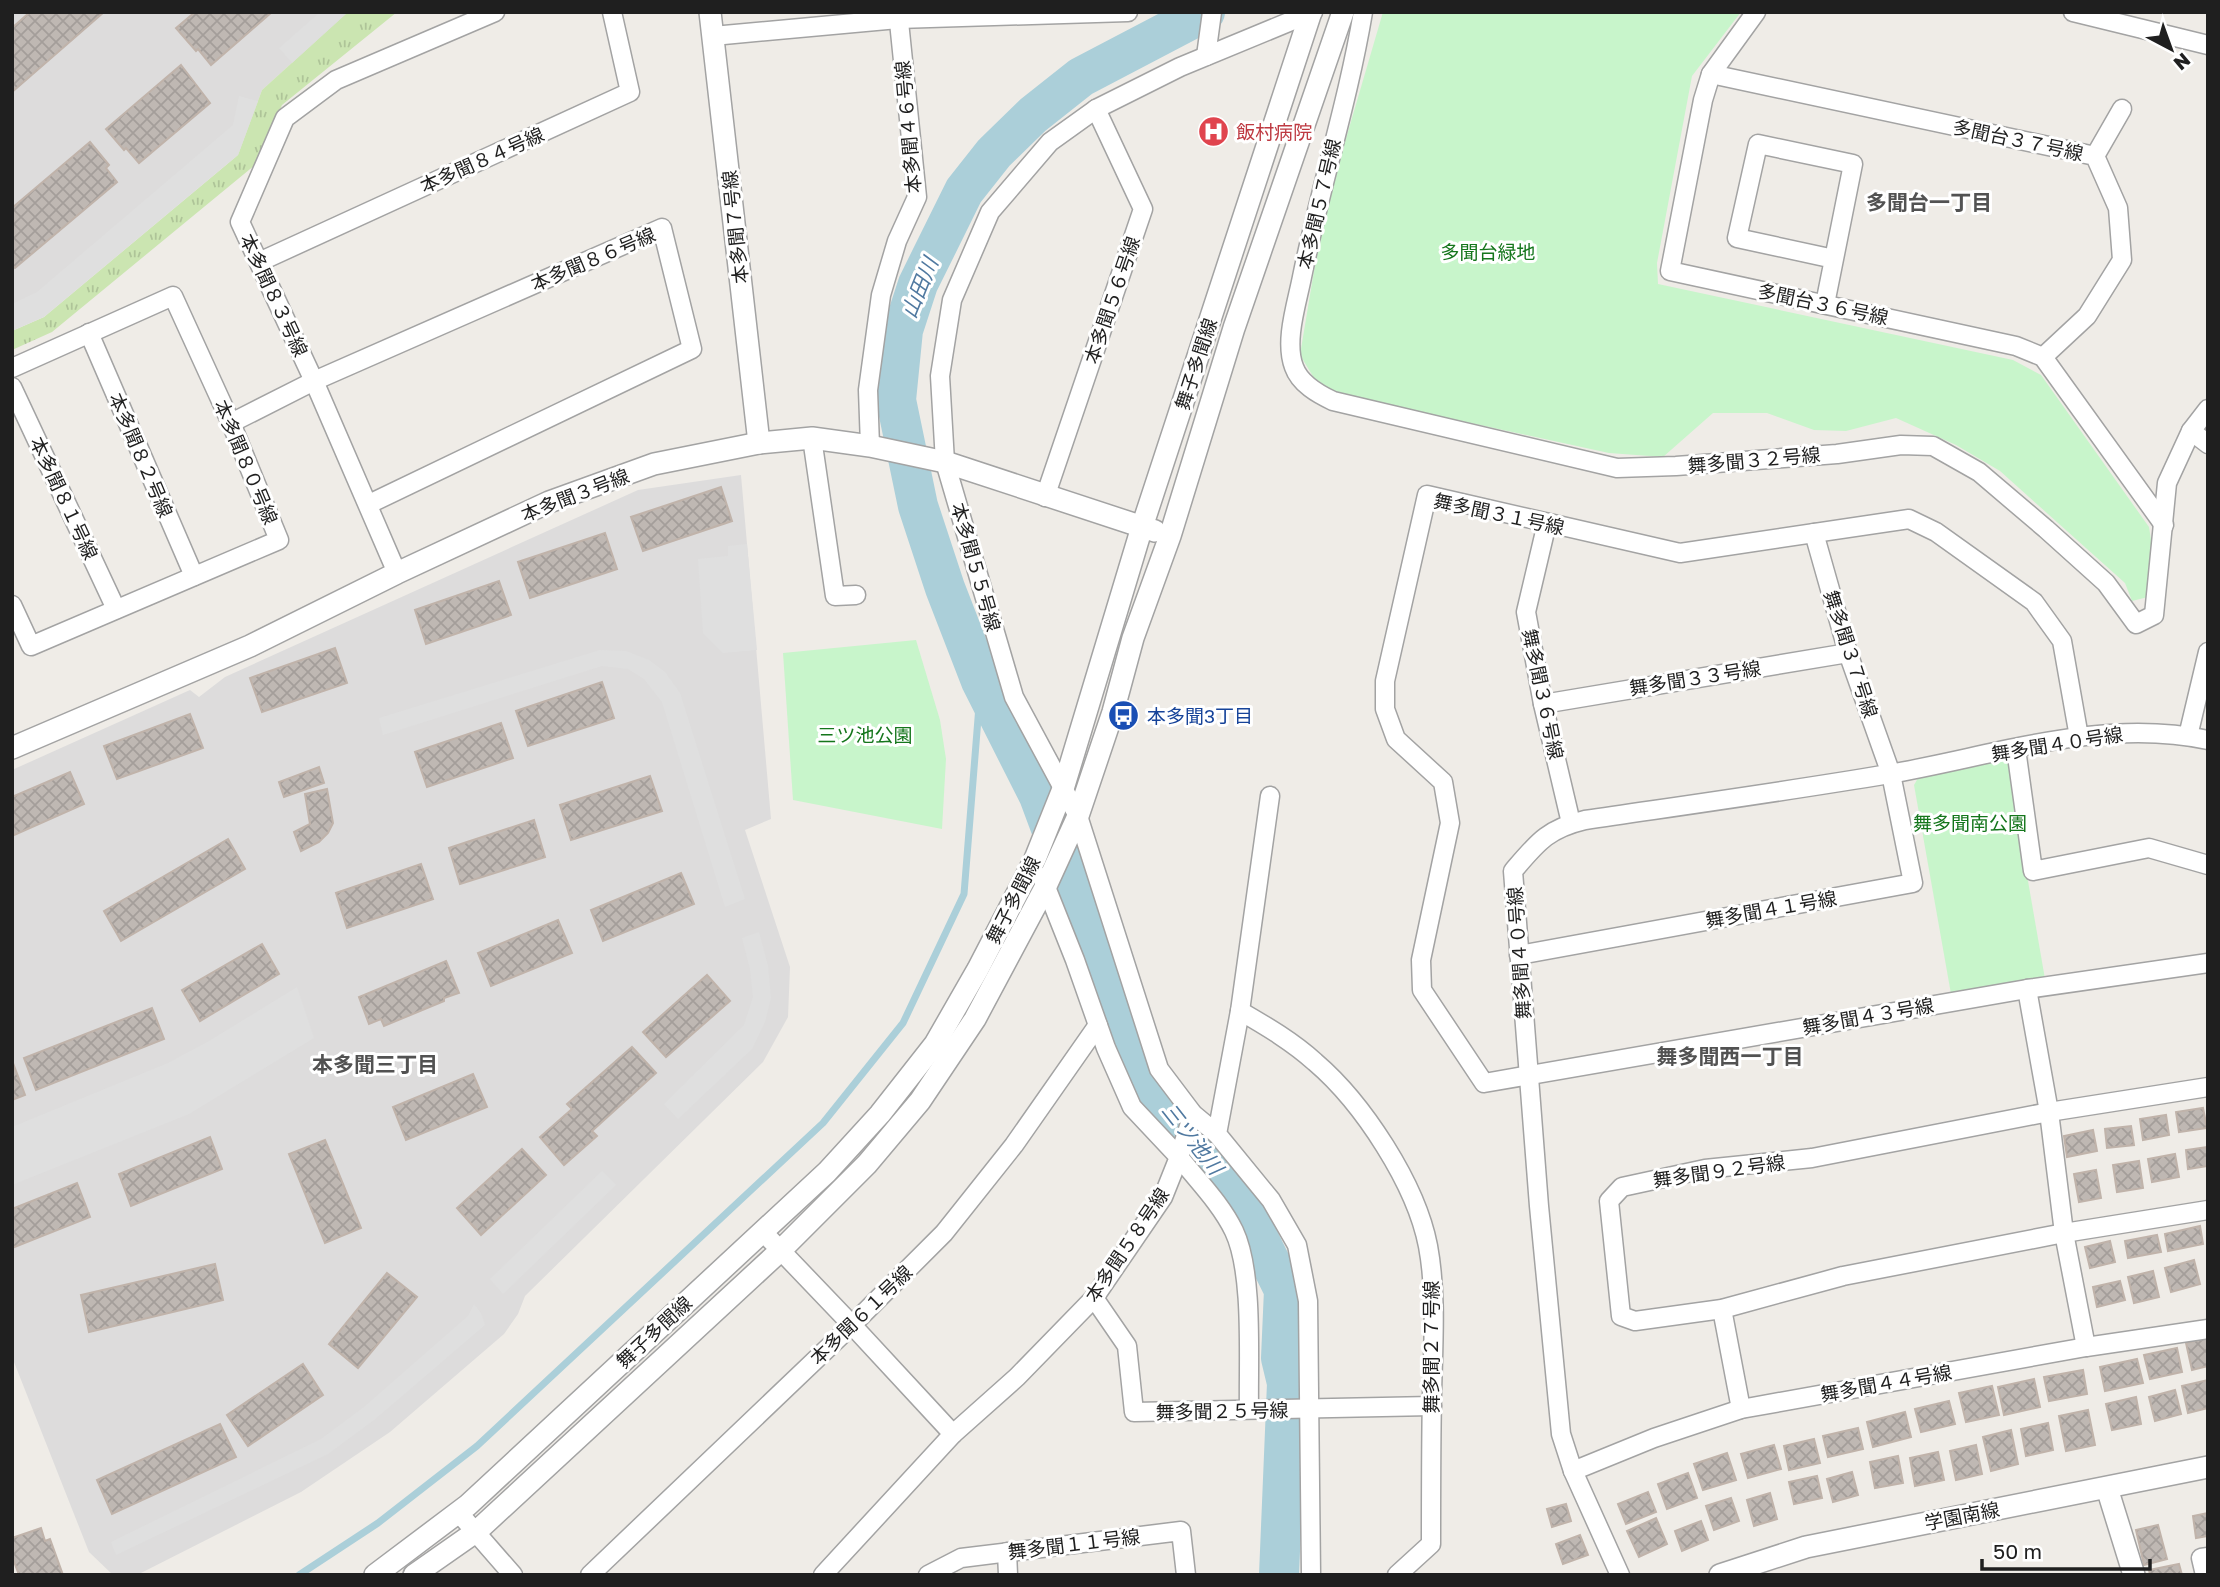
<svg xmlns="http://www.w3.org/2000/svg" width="2220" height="1587" font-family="'Golos Text','Noto Sans JP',sans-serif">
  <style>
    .residential { fill: #dddcdc }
    .grass { fill: url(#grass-tufts) }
    .park { fill: #c8f5cb }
    .parking { fill: #dfdfdf }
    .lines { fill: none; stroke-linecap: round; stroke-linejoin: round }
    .stream { stroke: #abcfd9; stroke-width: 7 }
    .river { stroke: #abcfd9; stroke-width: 40 }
    .building { fill: url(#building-cross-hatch); stroke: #c0b3aa; stroke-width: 2 }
    .minor-casing { stroke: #a3a3a3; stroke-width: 21 }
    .tertiary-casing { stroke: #a3a3a3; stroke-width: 24 }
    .minor { stroke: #fff; stroke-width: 18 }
    .tertiary { stroke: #fff; stroke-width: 21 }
    .labels { text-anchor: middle; stroke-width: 6; stroke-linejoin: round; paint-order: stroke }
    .street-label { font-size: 19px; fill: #1f1f1f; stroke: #fff }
    .health-label { font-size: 19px; fill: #be3a42; stroke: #fff; text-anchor: start }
    .park-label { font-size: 19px; fill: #15761c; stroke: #fff }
    .transit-label { font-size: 19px; fill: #164399; stroke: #fff; text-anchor: start }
    .neighbourhood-label { font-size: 21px; font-weight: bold; fill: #525252; stroke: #fff }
    .water-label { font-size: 21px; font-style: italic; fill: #5079a0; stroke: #fff }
  </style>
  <defs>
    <pattern id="grass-tufts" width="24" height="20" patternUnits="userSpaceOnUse" patternTransform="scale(1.75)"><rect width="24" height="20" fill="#cbe5b1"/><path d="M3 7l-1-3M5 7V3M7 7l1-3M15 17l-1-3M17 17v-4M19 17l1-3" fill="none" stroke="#aec498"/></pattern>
    <pattern id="building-cross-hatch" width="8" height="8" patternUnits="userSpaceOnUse" patternTransform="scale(1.75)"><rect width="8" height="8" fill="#bfb8b3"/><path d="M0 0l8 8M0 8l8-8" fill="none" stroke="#a49e9a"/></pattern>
  </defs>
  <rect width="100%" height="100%" fill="#efece7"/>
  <g class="residential">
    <polygon points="12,12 348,12 262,90 238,155 12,331"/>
    <polygon points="741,475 771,819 745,830 790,967 788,1017 763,1062 525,1296 518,1314 504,1334 390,1432 301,1492 137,1575 113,1575 89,1552 12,1357 12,770 190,690 199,697 225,677 638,490"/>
  </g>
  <polygon class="grass" points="348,12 397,12 282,105 255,165 52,332 12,350 12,331 44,317 238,155 262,90"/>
  <g class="park">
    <polygon points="1383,12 1741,12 1692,76 1657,263 1658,284 2013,360 2041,375 2149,527 2154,558 2148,597 2132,601 2125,583 2000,471 1956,445 1896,418 1846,431 1814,430 1767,413 1713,413 1663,457 1609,453 1337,394 1314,378 1300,355 1323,217"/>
    <polygon points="916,640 940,720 946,759 942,829 793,800 783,653"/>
    <polygon points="2007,760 2045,979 1951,994 1914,785 1921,773"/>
  </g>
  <g class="parking">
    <polygon points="320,12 348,12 292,63 279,48"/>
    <polygon points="239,96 258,101 238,155 44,317 12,331 12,304 37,292 233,125"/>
    <polygon points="747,544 757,650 723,653 703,633 698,559 728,556 728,546"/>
    <polygon points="600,650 626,651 649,660 665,672 680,693 745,899 725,907 662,702 644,679 628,669 602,666 383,735 379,718"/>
    <polygon points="759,932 768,966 771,998 765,1022 752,1049 678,1119 664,1104 744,1025 753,997 750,969 742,938"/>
    <polygon points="297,987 314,1038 189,1114 12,1185 12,1127 168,1063 209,1041"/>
    <polygon points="602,1171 616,1185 503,1294 490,1279"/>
    <polygon points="474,1304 481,1313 485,1325 374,1420 328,1454 116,1555 111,1542 321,1439 364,1407 468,1316"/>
  </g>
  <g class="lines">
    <polyline class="stream" points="299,1575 378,1523 477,1446 823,1123 903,1023 964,894 981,681"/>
    <polyline class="river" points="1205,12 1081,77 1033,115 994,153 964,191 918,284 903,330 896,400 918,506 945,588 981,681 1039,796 1117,1006 1168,1115 1236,1193 1284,1290 1281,1358 1287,1383 1279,1575"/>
  </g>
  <g class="building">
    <polygon points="30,12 104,12 12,92 12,28"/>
    <polygon points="195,12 272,12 211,65 198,49 196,51 176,28"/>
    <polygon points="181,65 210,103 139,163 126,148 124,150 106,129"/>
    <polygon points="90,142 109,165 106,168 117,182 15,268 12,265 12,208"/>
    <polygon points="721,487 732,521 643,551 631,517"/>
    <polygon points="605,533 617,569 530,598 518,562"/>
    <polygon points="499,581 511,615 426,644 415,610"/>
    <polygon points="335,648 347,683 262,712 250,678"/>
    <polygon points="602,682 614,718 528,746 516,711"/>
    <polygon points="190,714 203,748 117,779 104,746"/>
    <polygon points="501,723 513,758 427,787 415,752"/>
    <polygon points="319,767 324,783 284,797 279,782"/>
    <polygon points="70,772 84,804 12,836 12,797"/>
    <polygon points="650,776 662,811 571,840 560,805"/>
    <polygon points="327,789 333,823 328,833 319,842 301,851 294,832 310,824 305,794"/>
    <polygon points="534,820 545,857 460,884 449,848"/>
    <polygon points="228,839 245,869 121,941 104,911"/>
    <polygon points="421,864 433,899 347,928 336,893"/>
    <polygon points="681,873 694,904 603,941 591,910"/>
    <polygon points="558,920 572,953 491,986 478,953"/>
    <polygon points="262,944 279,974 200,1021 182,990"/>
    <polygon points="446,961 459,993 444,998 444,1001 384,1026 381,1019 369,1024 359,997"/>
    <polygon points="707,975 730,1001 666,1057 643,1032"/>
    <polygon points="152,1008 164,1039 36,1090 24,1058"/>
    <polygon points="632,1047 656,1073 592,1131 597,1136 564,1165 540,1137 572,1109 567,1104"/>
    <polygon points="13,1063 25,1095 12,1100 12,1063"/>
    <polygon points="473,1074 487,1107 406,1140 393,1107"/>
    <polygon points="2203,1108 2207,1128 2179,1132 2176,1112"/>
    <polygon points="2166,1115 2169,1135 2143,1140 2140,1119"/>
    <polygon points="2131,1126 2134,1145 2107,1148 2105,1129"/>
    <polygon points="2093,1130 2097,1151 2067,1157 2064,1136"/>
    <polygon points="210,1137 222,1169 131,1206 119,1174"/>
    <polygon points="325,1140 361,1228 325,1243 289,1154"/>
    <polygon points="2208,1147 2208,1166 2188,1169 2186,1150"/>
    <polygon points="522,1149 546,1175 481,1235 457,1208"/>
    <polygon points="2175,1154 2179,1177 2152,1182 2148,1159"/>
    <polygon points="2139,1161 2143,1188 2117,1192 2113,1165"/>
    <polygon points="2096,1170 2101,1198 2079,1202 2074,1174"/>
    <polygon points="77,1183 90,1217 12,1248 12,1209"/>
    <polygon points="2200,1226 2203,1244 2168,1251 2165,1234"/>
    <polygon points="2157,1235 2161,1252 2128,1258 2125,1241"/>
    <polygon points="2110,1241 2115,1262 2090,1268 2085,1247"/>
    <polygon points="2194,1260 2200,1284 2171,1292 2165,1268"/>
    <polygon points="215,1264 223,1300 89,1332 81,1295"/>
    <polygon points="2153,1271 2159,1297 2134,1303 2128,1277"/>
    <polygon points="387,1273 417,1297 358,1368 329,1344"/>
    <polygon points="2120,1281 2125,1300 2097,1307 2093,1287"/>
    <polygon points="2208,1338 2208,1366 2192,1370 2186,1343"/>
    <polygon points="2177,1348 2182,1372 2150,1379 2144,1355"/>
    <polygon points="2137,1359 2143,1383 2105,1391 2100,1367"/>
    <polygon points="303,1364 323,1395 248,1446 227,1415"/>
    <polygon points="2083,1370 2087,1394 2049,1401 2044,1377"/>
    <polygon points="2034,1379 2040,1407 2004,1415 1998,1387"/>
    <polygon points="2208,1380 2208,1408 2188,1413 2182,1386"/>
    <polygon points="1992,1386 1999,1415 1966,1422 1959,1393"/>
    <polygon points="2175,1390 2181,1414 2155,1421 2149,1397"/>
    <polygon points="2136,1397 2141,1424 2112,1430 2106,1404"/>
    <polygon points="1949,1401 1955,1424 1921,1432 1915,1409"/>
    <polygon points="2088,1410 2095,1445 2066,1451 2059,1416"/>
    <polygon points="1905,1412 1911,1437 1873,1447 1867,1422"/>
    <polygon points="2048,1423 2053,1450 2026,1456 2021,1429"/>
    <polygon points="220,1424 236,1457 112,1514 97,1480"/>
    <polygon points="1858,1428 1863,1449 1828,1457 1823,1436"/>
    <polygon points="2011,1430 2018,1464 1991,1471 1983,1437"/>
    <polygon points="1814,1439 1820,1463 1789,1470 1784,1446"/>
    <polygon points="1774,1445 1781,1469 1748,1478 1741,1454"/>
    <polygon points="1976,1445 1982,1474 1956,1480 1950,1451"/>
    <polygon points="1938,1452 1944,1480 1915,1486 1910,1458"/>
    <polygon points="1727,1453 1736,1480 1703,1490 1694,1464"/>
    <polygon points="1898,1456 1903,1483 1875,1488 1870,1462"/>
    <polygon points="1852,1472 1858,1495 1833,1502 1827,1479"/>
    <polygon points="1688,1473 1697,1498 1667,1509 1658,1484"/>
    <polygon points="1817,1476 1822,1498 1794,1504 1789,1482"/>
    <polygon points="1648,1492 1656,1512 1626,1524 1618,1504"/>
    <polygon points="1770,1493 1777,1519 1754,1526 1747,1500"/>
    <polygon points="1731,1498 1739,1521 1714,1530 1706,1506"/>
    <polygon points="1566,1504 1571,1521 1552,1527 1547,1509"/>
    <polygon points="2208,1513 2208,1536 2196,1538 2193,1516"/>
    <polygon points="1656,1518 1667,1544 1639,1557 1627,1531"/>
    <polygon points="1701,1521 1708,1540 1682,1551 1675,1531"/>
    <polygon points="2158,1525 2167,1559 2144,1565 2136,1530"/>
    <polygon points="41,1528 45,1541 50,1539 63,1575 19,1575 12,1556 12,1538"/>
    <polygon points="1580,1535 1588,1555 1563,1564 1556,1544"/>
    <polygon points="2179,1564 2182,1575 2150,1575 2149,1570"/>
  </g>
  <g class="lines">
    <defs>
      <g id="minor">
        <path d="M1363,12c-15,90 -43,176 -61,265 -5,26 -18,64 -8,90 6,17 24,27 39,34l284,67 59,-2 161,-12 64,-9 32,1 46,26 67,57 60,54 30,41 18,-9 13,-132 24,-52 17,-22"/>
        <polyline points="1756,12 1711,74 1703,100 1670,271 2016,346 2043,357 2164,525"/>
        <polyline points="2073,12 2208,45"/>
        <polyline points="713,36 898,19 1128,12"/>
        <polyline points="1206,56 1212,12"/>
        <polyline points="1711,74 2095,156 2118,208 2122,260 2087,316 2043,357"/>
        <polyline points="2095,156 2122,109"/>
        <polyline points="259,262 630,92 612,12"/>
        <polyline points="1825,304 1853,164 1758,144 1737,238 1834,259"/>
        <polyline points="89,333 194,576"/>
        <polyline points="12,368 173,296 231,423 279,540 31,646 12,605"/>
        <polyline points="12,387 116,609"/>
        <polyline points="231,423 314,381 662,228 692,349 369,504"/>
        <polyline points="2191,431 2208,444"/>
        <polyline points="812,438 835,596 856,595"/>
        <polyline points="870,446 868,390 881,295 897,241 917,197 898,12"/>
        <polyline points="1045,497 1143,209 1096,109"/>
        <polyline points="1547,523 1526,612 1543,704 1571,823"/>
        <polyline points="397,573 314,381 240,222 285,118 336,80 495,12"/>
        <polyline points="1543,704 1848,653"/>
        <polyline points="2188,736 2208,652"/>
        <polyline points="2079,737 2062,641 2034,602 1936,532 1909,519 1680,553 1427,495 1385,681 1385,709 1396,739 1443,782 1450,823 1421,960 1422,990 1484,1083 2027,989 2208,963"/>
        <polyline points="2016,749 2033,871 2149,848 2208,865"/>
        <polyline points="1270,796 1240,1011 1217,1134 1271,1200 1297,1245 1308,1301 1311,1575"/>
        <polyline points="1519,955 1913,883 1891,774 1848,653 1814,533"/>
        <polyline points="2027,989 2049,1112 2064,1233 2086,1347"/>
        <path d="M1240,1011c26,15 53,31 75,51 48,41 101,122 113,184 9,49 5,99 4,149 -1,49 -1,99 -1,149l-34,31"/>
        <polyline points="2208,1087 2049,1112 1812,1158 1705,1169 1622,1187 1609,1201 1621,1316 1635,1321 1722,1309 1843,1276 2064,1233 2208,1210"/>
        <path d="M1193,1114l-14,43c19,24 42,47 55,74 20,42 14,131 15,178"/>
        <polyline points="1217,1134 1193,1114 1159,1069 1078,816 1014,697 945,462 940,376 952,300 990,212 1050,142 1096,109 1180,67 1313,12"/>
        <polyline points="763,1232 852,1325 953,1434"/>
        <polyline points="1094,1298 1127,1346 1134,1412 1432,1406"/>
        <polyline points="1722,1309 1741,1409"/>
        <polyline points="1573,1471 1654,1438 1741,1409 2086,1347 2208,1329"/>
        <polyline points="458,1512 513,1575"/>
        <polyline points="1007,1552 1008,1575"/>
        <polyline points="590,1575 852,1325 944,1233 1014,1145 1098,1025"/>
        <polyline points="823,1575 953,1434 1017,1377 1094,1298 1163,1197 1179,1157 1132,1107 1106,1048 1075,960 1042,877"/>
        <polyline points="928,1575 961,1558 1181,1531 1186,1575"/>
        <path d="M1620,1575l-47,-104 -12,-37 -22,-228 -26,-335c24,-28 34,-42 72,-51 102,-15 203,-29 304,-46 105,-18 212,-57 319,-34"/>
        <polyline points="2205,1575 2201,1558 2208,1557"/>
      </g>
      <g id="tertiary">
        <polyline points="710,12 759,443"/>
        <polyline points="12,748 250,646 397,573 549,502 654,464 759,443 812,438 870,446 945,462 1155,531"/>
        <polyline points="2107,1488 2134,1575"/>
        <polyline points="375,1575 468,1505 827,1172 880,1114 935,1044 978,969 1035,859 1063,789 1142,527 1311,12"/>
        <polyline points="414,1575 477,1531 781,1250 867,1164 920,1101 975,1019 1046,886 1078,816 1113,712 1133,638 1170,536 1234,328 1343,12"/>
        <polyline points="1720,1575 1806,1547 2208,1467"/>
      </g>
    </defs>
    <use href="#minor" class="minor-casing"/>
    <use href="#tertiary" class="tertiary-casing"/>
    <use href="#minor" class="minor"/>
    <use href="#tertiary" class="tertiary"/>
  </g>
  <defs>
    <symbol id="hospital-disc" viewBox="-11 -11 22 22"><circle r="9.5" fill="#e0444e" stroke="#fff"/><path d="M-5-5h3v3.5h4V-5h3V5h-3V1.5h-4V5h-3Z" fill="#fff"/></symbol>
    <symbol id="bus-disc" viewBox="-11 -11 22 22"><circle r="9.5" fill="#1a4fb4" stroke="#fff"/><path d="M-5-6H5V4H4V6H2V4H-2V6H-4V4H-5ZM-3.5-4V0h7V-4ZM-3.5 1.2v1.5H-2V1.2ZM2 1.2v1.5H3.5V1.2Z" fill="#fff"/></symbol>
  </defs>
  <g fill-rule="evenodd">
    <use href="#hospital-disc" x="1196" y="114" width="35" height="35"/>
    <use href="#bus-disc" x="1106" y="698" width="35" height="35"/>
  </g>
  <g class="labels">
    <g class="street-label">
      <text transform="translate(908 127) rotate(-95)" y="7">本多聞４６号線</text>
      <text transform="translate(2018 140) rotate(12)" y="7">多聞台３７号線</text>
      <text transform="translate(482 160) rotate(-24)" y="7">本多聞８４号線</text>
      <text transform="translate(1319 204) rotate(-77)" y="7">本多聞５７号線</text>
      <text transform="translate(735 227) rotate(-96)" y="7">本多聞７号線</text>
      <text transform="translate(593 259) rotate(-23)" y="7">本多聞８６号線</text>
      <text transform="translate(274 295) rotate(65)" y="7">本多聞８３号線</text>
      <text transform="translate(1112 300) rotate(-71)" y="7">本多聞５６号線</text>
      <text transform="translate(1823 304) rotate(12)" y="7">多聞台３６号線</text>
      <text transform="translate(1196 364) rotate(-72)" y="7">舞子多聞線</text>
      <text transform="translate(141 455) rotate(67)" y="7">本多聞８２号線</text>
      <text transform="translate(1754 460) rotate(-5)" y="7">舞多聞３２号線</text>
      <text transform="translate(246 462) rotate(67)" y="7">本多聞８０号線</text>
      <text transform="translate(575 495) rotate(-21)" y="7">本多聞３号線</text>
      <text transform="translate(64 498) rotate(65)" y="7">本多聞８１号線</text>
      <text transform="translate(1499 514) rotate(12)" y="7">舞多聞３１号線</text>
      <text transform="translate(976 567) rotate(74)" y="7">本多聞５５号線</text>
      <text transform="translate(1851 654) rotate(72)" y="7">舞多聞３７号線</text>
      <text transform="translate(1695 678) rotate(-9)" y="7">舞多聞３３号線</text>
      <text transform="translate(1543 694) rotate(78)" y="7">舞多聞３６号線</text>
      <text transform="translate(2057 744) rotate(-9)" y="7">舞多聞４０号線</text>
      <text transform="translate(1013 900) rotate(-63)" y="7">舞子多聞線</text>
      <text transform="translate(1771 909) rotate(-10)" y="7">舞多聞４１号線</text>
      <text transform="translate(1519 953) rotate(-94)" y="7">舞多聞４０号線</text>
      <text transform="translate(1868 1016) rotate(-10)" y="7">舞多聞４３号線</text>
      <text transform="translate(1719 1171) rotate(-8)" y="7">舞多聞９２号線</text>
      <text transform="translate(1127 1245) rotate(-56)" y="7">本多聞５８号線</text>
      <text transform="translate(861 1315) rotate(-44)" y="7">本多聞６１号線</text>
      <text transform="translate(654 1332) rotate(-43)" y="7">舞子多聞線</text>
      <text transform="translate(1431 1347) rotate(-90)" y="7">舞多聞２７号線</text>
      <text transform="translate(1886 1383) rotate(-10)" y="7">舞多聞４４号線</text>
      <text transform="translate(1222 1411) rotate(-1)" y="7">舞多聞２５号線</text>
      <text transform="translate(1962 1516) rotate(-11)" y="7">学園南線</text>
      <text transform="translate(1074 1544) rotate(-7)" y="7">舞多聞１１号線</text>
    </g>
    <g class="health-label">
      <text x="1236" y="139">飯村病院</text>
    </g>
    <g class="park-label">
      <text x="1488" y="259">多聞台緑地</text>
      <text x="865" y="742">三ツ池公園</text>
      <text x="1970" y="830">舞多聞南公園</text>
    </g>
    <g class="transit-label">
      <text x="1147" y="723">本多聞3丁目</text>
    </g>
    <g class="neighbourhood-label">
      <text x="1929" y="210">多聞台一丁目</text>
      <text x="1730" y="1064">舞多聞西一丁目</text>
      <text x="375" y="1072">本多聞三丁目</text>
    </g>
    <g class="water-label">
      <text transform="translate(920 288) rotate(-68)" y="7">山田川</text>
      <text transform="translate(1192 1139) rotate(52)" y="7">三ツ池川</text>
    </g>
  </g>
  <rect width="2220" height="1587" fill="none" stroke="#1f1f1f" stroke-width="28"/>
  <g transform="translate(2171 49) rotate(139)" stroke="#ffffff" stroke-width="5" paint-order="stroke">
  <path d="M0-5L12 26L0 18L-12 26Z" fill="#1f1f1f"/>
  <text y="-10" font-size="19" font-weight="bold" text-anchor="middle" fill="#1f1f1f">N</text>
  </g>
  <path d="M1982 1559v10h168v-10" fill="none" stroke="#1f1f1f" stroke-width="3.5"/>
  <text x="1993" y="1559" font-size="21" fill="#1f1f1f" stroke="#ffffff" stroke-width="5" paint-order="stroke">50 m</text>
</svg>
